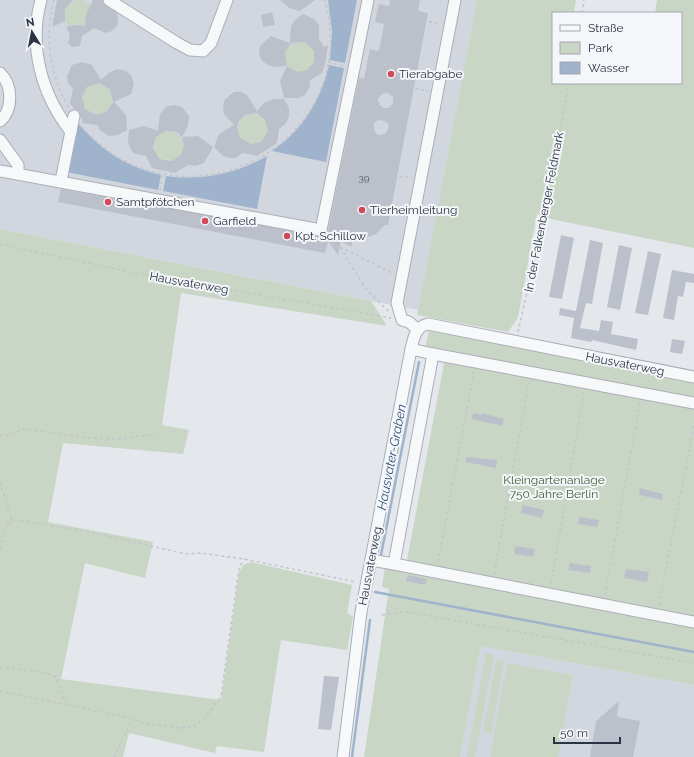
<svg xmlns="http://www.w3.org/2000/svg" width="694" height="757" font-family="Raleway,sans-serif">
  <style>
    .built { fill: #d2d6de }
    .green { fill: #c9d6c5 }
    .water { fill: #9fb4cc }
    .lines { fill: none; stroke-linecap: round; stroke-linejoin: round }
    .stream { stroke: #9fb4cc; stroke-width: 2.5 }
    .building { fill: #bbc0ca; fill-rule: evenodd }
    .minor-casing { stroke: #a9aeb7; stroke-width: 13 }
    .path { stroke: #c2c5cb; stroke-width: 1.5; stroke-dasharray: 3 3; stroke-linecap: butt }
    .minor { stroke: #f7f8fa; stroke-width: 11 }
    .poi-dot { fill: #d1495b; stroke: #f4f6f9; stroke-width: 1.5 }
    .labels { text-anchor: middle; stroke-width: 4; stroke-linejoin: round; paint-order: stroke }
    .number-label { font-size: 10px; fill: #4f5766 }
    .poi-label { font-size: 12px; fill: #2b3445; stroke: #f4f6f9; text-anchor: start }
    .street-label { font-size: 12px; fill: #2b3445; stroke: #f4f6f9 }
    .park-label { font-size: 12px; fill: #3f6138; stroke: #f4f6f9 }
    .water-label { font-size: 13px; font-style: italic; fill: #34527a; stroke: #f4f6f9 }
  </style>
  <rect width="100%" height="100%" fill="#e4e7ec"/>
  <g class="built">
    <polygon points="0,0 477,0 418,310 0,229"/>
    <polygon points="481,646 694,685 694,757 460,757"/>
  </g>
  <g class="green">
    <polygon points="75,0 84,0 92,6 86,15 88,28 76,24 69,26 65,20 65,9"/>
    <polygon points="477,0 576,0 574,11 587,13 553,13 553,83 681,83 681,13 655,13 657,0 694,0 694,248 551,219 537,214 518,317 508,332 417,315"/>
    <circle cx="300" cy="57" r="15"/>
    <circle cx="97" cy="99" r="15"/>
    <circle cx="253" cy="129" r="15"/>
    <circle cx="169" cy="146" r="15"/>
    <polygon points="0,229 371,301 387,326 181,293 162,425 189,430 183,454 63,443 48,522 153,542 145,578 85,563 61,679 221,700 239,572 243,565 251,562 352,585 347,613 353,617 347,650 281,640 264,752 217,746 215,753 129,733 123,757 0,757"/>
    <polygon points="429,330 694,380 694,685 481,646 460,757 364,757 389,589 382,587 385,567 405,571 446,353 425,349"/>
    <polygon points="486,653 494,655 475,757 467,757"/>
    <polygon points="496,660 504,661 491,734 483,733"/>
    <polygon points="507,663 573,675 558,757 490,757"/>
  </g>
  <g class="water">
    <polygon points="328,0 357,0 345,63 330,60 332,31"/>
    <path d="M329,65l15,3 -18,94 -54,-11c30,-20 49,-51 57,-86z"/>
    <path d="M76,121c25,29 48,45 85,54l-3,15 -92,-18z"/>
    <path d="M267,156l-10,53 -94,-18 3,-15c36,5 69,-2 101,-20z"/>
  </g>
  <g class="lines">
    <g class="stream">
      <polyline points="381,555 419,362"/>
      <polyline points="375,592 694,652"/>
      <polyline points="352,757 370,620"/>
    </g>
  </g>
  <g class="building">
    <polygon points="57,0 73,0 65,9 65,21 52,27"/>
    <polygon points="93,0 102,0 103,4 117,13 118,21 117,26 112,31 106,33 94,28 82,36 80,46 72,47 68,43 70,34 66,27 73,25 85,26 86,15"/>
    <polygon points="280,0 315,0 300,11 289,8"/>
    <path d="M390,0h30l-2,11 10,2 -40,212h-3l-9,9 -13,5h-10l-2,8 -10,-6 -3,14 -10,-14 -3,12 -267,-51 3,-13 263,47 4,-5 31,-153 5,1 6,-30 9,2 5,-27 -9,-2 4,-18 10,2zM388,93l5,4v6l-4,5h-6l-3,-3 -2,-6 4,-5zM378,120l7,1 3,3 1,4 -4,6 -7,1 -4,-5v-7z"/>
    <polygon points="272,12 275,25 263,27 261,15"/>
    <polygon points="303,14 314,19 319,25 319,39 324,47 328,45 325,64 322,73 310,80 310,86 305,95 298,98 284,98 280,81 287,66 298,72 307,70 314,62 314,51 305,42 291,43 285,53 287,66 274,67 268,65 262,61 259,54 260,46 271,36 290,43 291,26 295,20"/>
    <path d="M82,62l10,3 9,15 9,-8 7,-3 9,2 5,4 3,10 -3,9 -17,8 12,13 1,15 -9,5 -9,1 -9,-6 -3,-5 -14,-2 -4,-12 -5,-2 -4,-6 3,-14 -5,-6 -1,-7 5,-11zM100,83l10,7 3,12 -6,9 -7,3h-6l-9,-5 -3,-12 5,-10z"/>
    <path d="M234,92h7l6,3 10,16 7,-8 10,-4h10l5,9v9l-3,6 -7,6 -2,14 -20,13 -14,-3 -8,5h-6l-6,-2 -9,-9 5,-13 15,-9 -10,-11 -1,-8 2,-7zM257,113l8,7 3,11 -7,11 -10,2 -11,-6 -3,-11 2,-6 6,-6z"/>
    <path d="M174,105l8,2 7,9 -1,10 -6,11 16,-1 15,11 -9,16 -8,3 -8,-1 -13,8 -23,-5 -6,-12 -13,-3 -5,-10 1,-13 15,-4 14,5 2,-17 6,-7zM166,131l11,1 5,5 2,7 -3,11 -9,6 -9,-1 -4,-2 -6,-10 3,-11z"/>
    <polygon points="561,235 574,238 562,299 549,297"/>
    <polygon points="590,240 603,243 592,304 586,303 580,328 599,331 601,320 613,322 611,334 638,339 636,350 592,340 591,342 571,338 574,318 559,315 560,308 576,311"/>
    <polygon points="619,245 632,248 620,310 607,307"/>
    <polygon points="648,251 661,254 648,315 635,313"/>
    <polygon points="672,270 694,274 694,283 686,282 683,297 678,296 674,320 663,318"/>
    <polygon points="672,339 685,341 682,354 670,352"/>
    <polygon points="473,413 482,415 482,413 504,419 502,426 472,419"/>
    <polygon points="466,457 497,460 496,468 466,462"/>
    <polygon points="640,488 663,494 662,500 639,495"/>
    <polygon points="523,505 544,510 542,518 521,513"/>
    <polygon points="579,517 599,520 597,527 578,524"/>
    <polygon points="515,546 535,549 533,557 514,554"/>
    <polygon points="570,563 591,566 590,573 568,570"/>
    <polygon points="626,569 649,572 647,582 624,578"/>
    <polygon points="408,575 427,579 425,585 406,581"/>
    <polygon points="324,676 339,677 331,730 318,729"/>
    <polygon points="619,701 617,717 640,721 633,757 590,757 596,721"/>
  </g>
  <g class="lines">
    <defs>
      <g id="minor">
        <path d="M41,0c-13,47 1,95 30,132"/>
        <polyline points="109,0 177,43 190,50 203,51 211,43 227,0"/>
        <path d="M0,73c13,12 13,37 0,48"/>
        <polyline points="0,140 18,165 18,174"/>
        <polyline points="0,171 321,230 368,0"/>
        <polyline points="61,181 74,116"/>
        <polyline points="418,330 409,322 402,320 397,303 455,0"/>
        <polyline points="433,354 694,403"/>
        <polyline points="371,560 394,564 433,354 411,349"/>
        <polyline points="394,564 694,622"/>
        <path d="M343,757l18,-145 50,-263c3,-12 4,-22 17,-25l266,53"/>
      </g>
    </defs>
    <use href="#minor" class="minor-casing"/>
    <g class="path">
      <path d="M54,0c-10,35 -4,76 15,108"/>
      <polyline points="376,12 441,24"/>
      <polyline points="582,13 584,0"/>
      <polyline points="366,61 431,73"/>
      <polyline points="328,62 344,66"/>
      <polyline points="362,78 428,91"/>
      <path d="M82,127c100,112 282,18 243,-127"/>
      <polyline points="399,176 412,178"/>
      <polyline points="160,190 163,174"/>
      <polyline points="0,244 135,273 391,318"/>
      <polyline points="340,247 365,288 389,312"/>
      <polyline points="340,247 392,273"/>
      <polyline points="518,332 541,230 569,83"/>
      <polyline points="0,435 6,436 24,429 87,438 119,439 149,435 156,438"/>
      <polyline points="0,482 12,519"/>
      <polyline points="8,523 13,524"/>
      <polyline points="0,549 5,528 12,519 94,533 186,554 200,553 244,559 356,582"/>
      <polyline points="438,562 474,371"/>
      <polyline points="494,574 529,381"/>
      <polyline points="551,584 584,392"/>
      <polyline points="605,595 640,402"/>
      <polyline points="659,605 694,426"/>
      <polyline points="382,615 407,612 694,663"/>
      <polyline points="0,667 47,673 56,677 66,705"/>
      <polyline points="0,691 121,716 144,723 178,728 193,727 204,719 221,697 239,568 244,559"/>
      <polyline points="114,757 132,719"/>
    </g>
    <use href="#minor" class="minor"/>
  </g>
  <g class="poi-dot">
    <circle cx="391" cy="74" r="4"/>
    <circle cx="108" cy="202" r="4"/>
    <circle cx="362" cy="210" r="4"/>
    <circle cx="205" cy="221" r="4"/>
    <circle cx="287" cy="236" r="4"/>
  </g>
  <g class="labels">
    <g class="number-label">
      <text x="364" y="181">39</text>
    </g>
    <g class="poi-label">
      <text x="399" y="78">Tierabgabe</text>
      <text x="116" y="206">Samtpfötchen</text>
      <text x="370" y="214">Tierheimleitung</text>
      <text x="213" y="225">Garfield</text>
      <text x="295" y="240">Kpt. Schillow</text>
    </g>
    <g class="street-label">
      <text transform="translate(544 212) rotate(-79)" y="4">In der Falkenberger Feldmark</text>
      <text transform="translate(189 283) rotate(10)" y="4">Hausvaterweg</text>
      <text transform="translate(625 364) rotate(11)" y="4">Hausvaterweg</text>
      <text transform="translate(370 566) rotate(-79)" y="4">Hausvaterweg</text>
    </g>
    <g class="park-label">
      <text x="554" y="484">Kleingartenanlage<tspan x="554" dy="14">750 Jahre Berlin</tspan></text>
    </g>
    <g class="water-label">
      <text transform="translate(391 457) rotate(-79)" y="5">Hausvater-Graben</text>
    </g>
  </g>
  <rect x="552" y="12" width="130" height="72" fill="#f4f6f9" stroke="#a4a8b1"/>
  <rect x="560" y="25" width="20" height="6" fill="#f7f8fa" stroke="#a4a8b1"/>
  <text x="588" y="32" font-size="12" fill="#2b3445">Straße</text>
  <rect x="560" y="42" width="20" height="12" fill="#c9d6c5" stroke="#a4a8b1"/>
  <text x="588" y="52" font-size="12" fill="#2b3445">Park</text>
  <rect x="560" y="62" width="20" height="12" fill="#9fb4cc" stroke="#a4a8b1"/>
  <text x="588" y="72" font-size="12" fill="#2b3445">Wasser</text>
  <g transform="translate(32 32) rotate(350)" stroke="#f4f6f9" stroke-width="3" paint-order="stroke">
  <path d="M0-3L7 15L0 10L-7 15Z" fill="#2b3445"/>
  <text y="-6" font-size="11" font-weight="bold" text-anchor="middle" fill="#2b3445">N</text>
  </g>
  <path d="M554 737v6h66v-6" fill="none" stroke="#2b3445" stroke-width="2"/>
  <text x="560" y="737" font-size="12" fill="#2b3445" stroke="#f4f6f9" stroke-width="3" paint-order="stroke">50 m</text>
</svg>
